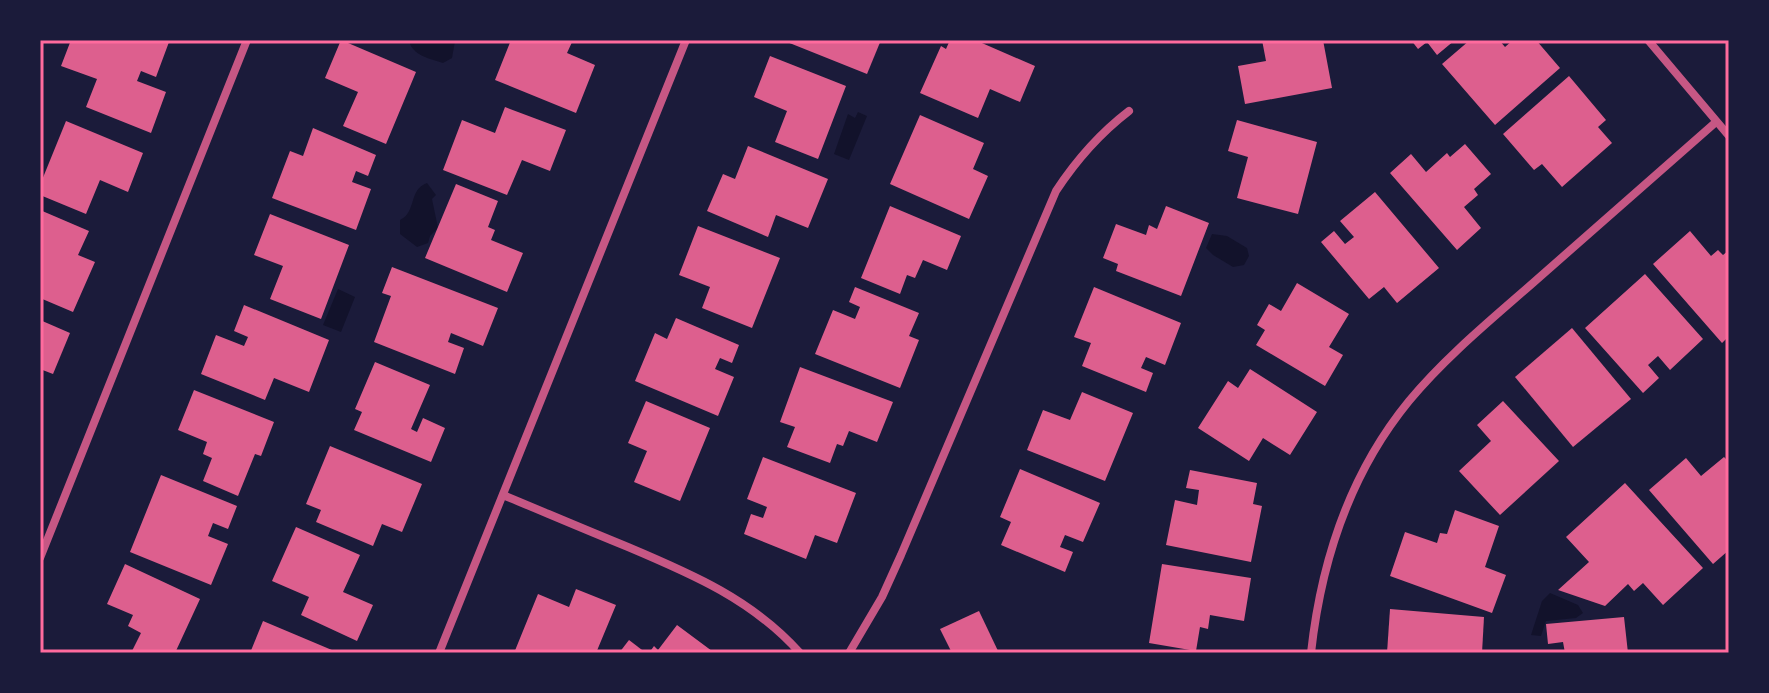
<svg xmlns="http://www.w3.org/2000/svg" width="1769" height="693" font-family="Rubik,sans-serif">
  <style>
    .water { fill: #12122b }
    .building { fill: #dd5f8e }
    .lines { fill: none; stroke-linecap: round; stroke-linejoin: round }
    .minor { stroke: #c65784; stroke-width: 8 }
    .neatline { fill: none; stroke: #ff6b9d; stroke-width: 3 }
  </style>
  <rect width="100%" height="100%" fill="#1b1b3a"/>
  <g class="water">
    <path d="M412,40l43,1 -3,17 -9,5c-12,-4 -28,-7 -33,-19z"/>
    <polygon points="858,112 867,116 849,160 834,154 848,114 855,118"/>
    <path d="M427,183l9,12 -4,4 6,29 -8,8 -2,7 -11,4 -17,-13v-14c17,-8 8,-30 27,-37z"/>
    <polygon points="1212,234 1227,236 1247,248 1249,256 1244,265 1233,267 1213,255 1206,248"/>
    <polygon points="338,289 355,297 341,332 323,325"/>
    <polygon points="1550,593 1578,605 1583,613 1576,618 1546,621 1541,636 1531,635 1542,601"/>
  </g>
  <g class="building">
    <polygon points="71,40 169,42 156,77 141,71 137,81 166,92 151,133 86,107 97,79 61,66"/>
    <polygon points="341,40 416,72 386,144 343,126 358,92 325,78"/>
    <polygon points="511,40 573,40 567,53 595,65 576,113 495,80"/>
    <polygon points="782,40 881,40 867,74"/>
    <polygon points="950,40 975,40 1035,66 1020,102 990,89 978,118 920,93 941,46 946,49"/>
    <polygon points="1262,40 1323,40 1332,88 1245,104 1238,66 1266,61"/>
    <polygon points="1411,40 1455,40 1437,55 1427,42 1418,49"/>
    <polygon points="1470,40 1499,40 1505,47 1513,40 1536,40 1560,68 1495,125 1442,64"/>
    <polygon points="770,56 846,86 818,159 775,142 787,111 754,97"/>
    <polygon points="1569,76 1606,120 1598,127 1612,143 1562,187 1542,164 1534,170 1503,134"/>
    <polygon points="505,107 566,130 550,171 522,160 507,195 443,170 462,120 495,133"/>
    <polygon points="920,115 984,143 973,169 988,176 969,219 890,184"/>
    <polygon points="1237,120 1317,142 1298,214 1237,198 1248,157 1228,151"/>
    <polygon points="66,121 143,153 128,192 100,180 86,214 40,195 40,185"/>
    <polygon points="313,128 376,155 368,176 356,171 352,182 371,189 356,230 272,198 290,151 303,156"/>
    <polygon points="1465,144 1491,174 1474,189 1478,195 1464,207 1481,228 1457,250 1390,173 1411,154 1426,172 1447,153 1450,157"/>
    <polygon points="748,146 828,179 808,228 776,215 768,237 707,211 723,174 735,179"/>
    <polygon points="456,184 498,201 488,227 495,230 491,240 523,253 507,292 425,258"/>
    <polygon points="1375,192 1439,268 1397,303 1384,287 1369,299 1321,242 1334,231 1345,244 1354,237 1340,221"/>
    <polygon points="890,206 961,236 947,270 923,260 915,278 907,275 900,294 861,278"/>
    <polygon points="1166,206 1209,223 1181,296 1116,271 1118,264 1103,258 1116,224 1146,235 1149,225 1157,229"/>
    <polygon points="40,210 89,231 78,255 95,262 73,312 40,298"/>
    <polygon points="270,214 349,245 321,319 270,299 283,266 254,255"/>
    <polygon points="698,226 780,258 752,328 702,308 710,287 679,275"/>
    <polygon points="1690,231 1711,256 1718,250 1723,255 1729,250 1729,336 1722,343 1653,264"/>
    <polygon points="392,267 498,308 483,346 451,333 448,342 464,348 455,374 374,342 391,296 382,293"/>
    <polygon points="1645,274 1703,339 1670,370 1658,356 1648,365 1659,378 1643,393 1585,328"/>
    <polygon points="1297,283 1349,314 1329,347 1343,355 1325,386 1256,345 1265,330 1257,325 1269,304 1281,311"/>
    <polygon points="855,287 919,313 909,336 919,340 900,388 815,354 833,310 855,319 860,307 849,302"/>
    <polygon points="1094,287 1181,323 1165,365 1146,357 1141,368 1153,373 1146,392 1082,366 1091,343 1074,337"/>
    <polygon points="244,305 329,340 309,392 274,378 265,400 201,374 216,335 244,346 248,337 234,331"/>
    <polygon points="676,318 739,345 732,363 720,358 715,369 734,377 718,416 635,381 655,333 667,339"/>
    <polygon points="40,320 70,333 53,374 40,369"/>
    <polygon points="1572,328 1631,399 1573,447 1515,377"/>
    <polygon points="375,362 430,385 411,429 417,432 423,418 445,428 431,462 354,430 362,412 355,409"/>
    <polygon points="800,367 893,402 877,442 849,431 843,446 837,444 830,463 787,447 795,427 780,422"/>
    <polygon points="1250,369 1317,412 1290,455 1263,438 1249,461 1198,428 1228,381 1238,388"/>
    <polygon points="194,390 274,422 261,456 255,454 238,496 203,481 212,458 203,454 207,442 178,430"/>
    <polygon points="1082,392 1133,413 1105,481 1027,450 1043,410 1070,420"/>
    <polygon points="646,401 710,428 680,501 634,482 647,451 628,443"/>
    <polygon points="1503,401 1559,461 1500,515 1459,471 1491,441 1477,425"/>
    <polygon points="330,446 422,484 402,532 382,524 373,546 316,522 321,510 306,504"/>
    <polygon points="763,457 856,493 837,543 815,535 806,559 744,534 751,514 763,518 767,507 747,499"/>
    <polygon points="1724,457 1729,462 1729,550 1713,564 1649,490 1686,458 1701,476"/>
    <polygon points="1020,469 1100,503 1083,542 1065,535 1060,547 1073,552 1065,572 1001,545 1011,522 1000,517"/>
    <polygon points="1190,470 1257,483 1253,504 1262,506 1251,562 1166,545 1175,500 1197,505 1199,490 1186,488"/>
    <polygon points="161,475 237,506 228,529 213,523 208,536 228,544 211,585 130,552"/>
    <polygon points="1625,483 1703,568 1663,605 1643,583 1634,591 1628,584 1605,606 1558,590 1589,562 1566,537"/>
    <polygon points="1455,510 1499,526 1485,567 1506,575 1492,613 1390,576 1405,532 1437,543 1440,533 1447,534"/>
    <polygon points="296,527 360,555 343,592 373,605 357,641 301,615 309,597 272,581"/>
    <polygon points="125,564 200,599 175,653 131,653 141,633 128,626 133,615 107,604"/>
    <polygon points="1162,564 1251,578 1244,621 1210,615 1208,629 1200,627 1196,651 1149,643"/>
    <polygon points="576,589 616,605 596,653 514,653 538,594 569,607"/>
    <polygon points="1390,609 1484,617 1482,653 1387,653"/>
    <polygon points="979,611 999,653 952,653 940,629"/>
    <polygon points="1624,617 1628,653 1565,653 1563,642 1548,644 1546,624"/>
    <polygon points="263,621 339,653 250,653"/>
    <polygon points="677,625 712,651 710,653 649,653 654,646 658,650"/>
    <polygon points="629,640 646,653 619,653"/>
  </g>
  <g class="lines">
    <g class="minor">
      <polyline points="1648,40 1729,136"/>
      <path d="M503,495c41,17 83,35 125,52 64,27 125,53 172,106"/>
      <polyline points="40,558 247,40"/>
      <polyline points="439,653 686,40"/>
      <path d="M849,653l33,-56 19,-42 155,-364c21,-32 43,-57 73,-80"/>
      <path d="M1311,653c10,-91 39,-180 98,-252 39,-47 88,-86 133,-126 58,-51 116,-102 174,-153"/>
    </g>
  </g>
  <rect width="1769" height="693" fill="none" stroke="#1b1b3a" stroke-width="84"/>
  <rect x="42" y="42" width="1685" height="609" class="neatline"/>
</svg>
